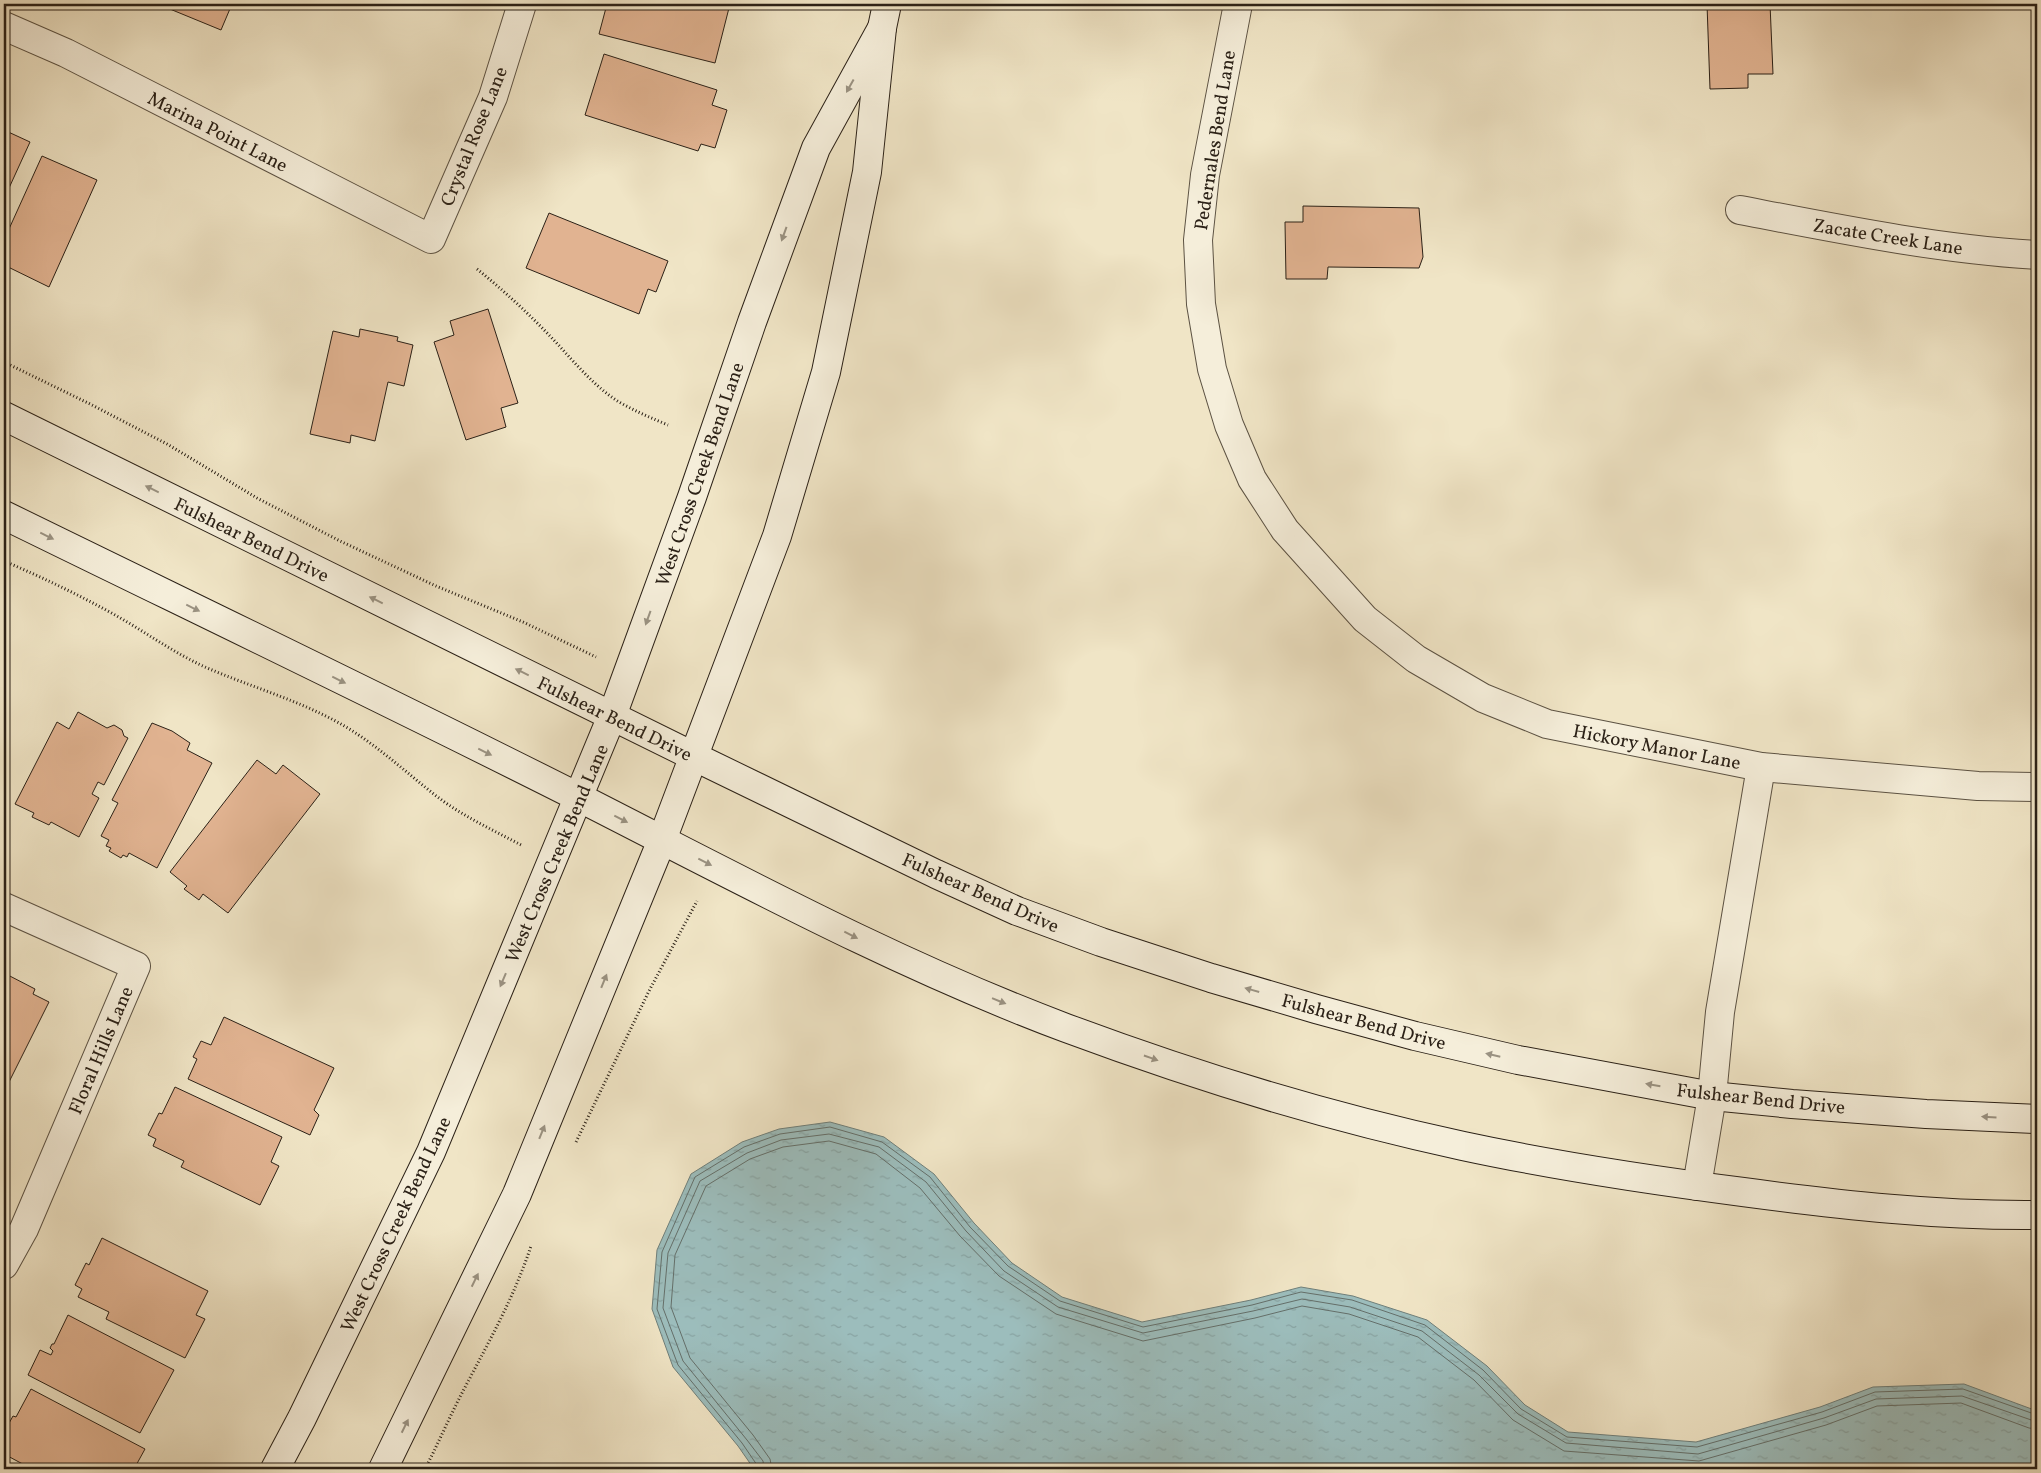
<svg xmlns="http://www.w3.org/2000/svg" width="2041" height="1473" font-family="Vollkorn,serif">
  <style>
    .water { fill: url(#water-ripples); stroke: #6f7f7a }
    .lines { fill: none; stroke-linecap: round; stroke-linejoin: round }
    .shore { stroke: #646f6a; stroke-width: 1 }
    .building { fill: #e1b391; stroke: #2b2117 }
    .street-casing { stroke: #5c5243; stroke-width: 30 }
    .secondary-casing { stroke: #2b2117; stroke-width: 30 }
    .path { stroke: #2b2117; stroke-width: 3; stroke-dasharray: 1 2.5; stroke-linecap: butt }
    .street { stroke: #f5eeda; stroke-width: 28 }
    .secondary { stroke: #f5eeda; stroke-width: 28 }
    .oneway { fill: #9a9282 }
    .labels { text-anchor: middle; stroke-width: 4; stroke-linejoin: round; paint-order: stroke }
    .street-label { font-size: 19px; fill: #2b2117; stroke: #f5eeda }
  </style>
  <defs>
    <pattern id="water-ripples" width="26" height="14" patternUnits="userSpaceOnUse" patternTransform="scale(1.25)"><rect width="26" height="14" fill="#9cbdbc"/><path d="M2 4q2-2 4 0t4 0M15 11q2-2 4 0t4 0" fill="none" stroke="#87a2a1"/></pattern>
  </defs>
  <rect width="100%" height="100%" fill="#f0e5c6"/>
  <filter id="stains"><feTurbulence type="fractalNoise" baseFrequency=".004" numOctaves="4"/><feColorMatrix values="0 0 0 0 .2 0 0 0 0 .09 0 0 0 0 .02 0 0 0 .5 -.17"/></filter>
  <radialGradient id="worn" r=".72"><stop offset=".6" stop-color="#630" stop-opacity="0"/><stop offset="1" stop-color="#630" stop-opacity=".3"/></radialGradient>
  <polygon class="water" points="830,1122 884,1137 934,1174 974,1223 1012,1263 1062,1297 1142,1322 1251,1300 1301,1287 1353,1296 1427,1320 1487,1366 1525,1405 1568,1432 1696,1442 1820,1407 1873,1387 1964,1384 2037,1411 2037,1469 754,1469 738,1446 673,1367 652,1309 657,1250 691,1174 742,1142 779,1129"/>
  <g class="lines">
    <g class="shore">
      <polyline points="758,1469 757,1465 742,1443 678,1365 657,1309 662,1252 695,1177 744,1147 780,1134 830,1127 882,1142 930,1177 970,1227 1008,1266 1060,1301 1143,1327 1252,1305 1301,1292 1352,1300 1425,1325 1483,1370 1521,1409 1567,1437 1697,1447 1822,1412 1875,1392 1963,1389 2037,1415"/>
      <polyline points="764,1469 763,1461 747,1440 683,1361 663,1308 668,1253 700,1181 747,1153 781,1140 829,1134 879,1147 926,1182 966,1231 1004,1271 1058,1307 1143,1333 1253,1311 1302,1299 1350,1307 1422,1331 1479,1375 1518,1414 1566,1443 1698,1454 1824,1418 1876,1399 1962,1396 2037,1422"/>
      <polyline points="772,1469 770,1459 753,1435 690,1358 671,1307 675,1255 706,1186 750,1159 783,1147 829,1141 876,1154 920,1188 960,1236 999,1276 1056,1314 1143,1341 1255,1318 1302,1306 1349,1314 1418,1337 1474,1380 1513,1420 1564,1451 1699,1461 1826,1425 1877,1406 1961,1403 2029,1428 2037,1429"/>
    </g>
  </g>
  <g class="building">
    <polygon points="164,4 232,4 221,30 165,7"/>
    <polygon points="607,4 730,4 715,63 599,34"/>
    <polygon points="1707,4 1770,4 1773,74 1748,74 1748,88 1710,89"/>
    <polygon points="604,54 717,90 712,105 727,110 715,148 701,144 698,151 585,115"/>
    <polygon points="4,130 30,142 4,199"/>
    <polygon points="42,156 97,180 49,287 4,265 4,240"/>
    <polygon points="1303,206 1419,208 1423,257 1419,268 1328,267 1327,279 1286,279 1285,222 1303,222"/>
    <polygon points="549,213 668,261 656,292 648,289 639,314 526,268"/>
    <polygon points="488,309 518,403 501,408 506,427 466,440 434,342 454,335 450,321"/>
    <polygon points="360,329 398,337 397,341 413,345 404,386 388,382 375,441 351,435 350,443 310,434 333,331 359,337"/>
    <polygon points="78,712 107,728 114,725 122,730 124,736 128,738 104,785 98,782 92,794 99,798 79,837 51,822 49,825 32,817 34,813 15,804 57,722 69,729"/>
    <polygon points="152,723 172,731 190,743 187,750 212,763 157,868 129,853 127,857 123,855 121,858 109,851 111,848 106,846 109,840 101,836 118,803 112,800"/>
    <polygon points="257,760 276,774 283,765 320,794 228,913 203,894 199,900 184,889 187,886 170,872"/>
    <polygon points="4,973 35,989 33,994 49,1002 4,1092"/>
    <polygon points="224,1017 334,1068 314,1110 319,1115 310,1135 188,1079 197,1059 193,1057 201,1041 211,1045"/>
    <polygon points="175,1087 282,1137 271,1162 279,1166 260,1205 181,1167 184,1161 153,1146 156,1139 148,1135 159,1113 162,1114"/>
    <polygon points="102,1238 208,1291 196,1315 205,1319 185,1358 106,1319 109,1312 78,1297 82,1289 75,1285 86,1263 89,1265"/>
    <polygon points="68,1315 174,1370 140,1433 28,1375 40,1350 51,1355 53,1351 50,1348 52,1344 54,1344"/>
    <polygon points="31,1389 145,1449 134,1469 32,1469 4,1454 4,1423 8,1425 13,1416 16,1417"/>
  </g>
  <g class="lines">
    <defs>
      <g id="street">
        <polyline points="1238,4 1205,175 1198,240 1201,304 1212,369 1229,425 1252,479 1285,530 1365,619 1416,659 1483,698 1547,724 1761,767 1978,786 2037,787"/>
        <polyline points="4,26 66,53 431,239 493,97 522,4"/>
        <path d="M1740,210c99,19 197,39 297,45"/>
        <polyline points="4,907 136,966 24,1229 4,1265"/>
        <polyline points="1697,1186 1712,1096 1720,1012 1761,767"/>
      </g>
      <g id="secondary">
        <polyline points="4,416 695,757 936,874 1017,911 1101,942 1211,978 1316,1009 1415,1036 1518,1060 1712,1096 1792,1104 1926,1114 2037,1119"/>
        <path d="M4,515c192,94 386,187 578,284 159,81 316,166 484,229 129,48 262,89 397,118 93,20 187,34 280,46 98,13 196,24 294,23"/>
        <polyline points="275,1469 302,1418 431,1152 612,716 692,497 752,322 816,148 882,28"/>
        <polyline points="383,1469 517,1194 662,840 777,536 826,372 867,172 882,28 887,4"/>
      </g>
    </defs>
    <use href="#street" class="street-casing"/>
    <use href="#secondary" class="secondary-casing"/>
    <g class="path">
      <path d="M477,269c26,21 50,43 73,67 22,23 42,49 69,66 16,9 32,16 49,23"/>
      <polyline points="4,362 90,404 167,444 257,498 340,541 436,586 523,622 596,657"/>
      <path d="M4,561c35,15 69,31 102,49 34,18 64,41 99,57 48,21 101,35 146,63 30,19 56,43 84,65 27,21 58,35 88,51"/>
      <polyline points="576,1142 649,991 697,901"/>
      <path d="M425,1469c13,-25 24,-51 37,-76 25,-48 52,-95 69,-147"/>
    </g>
    <use href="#street" class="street"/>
    <use href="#secondary" class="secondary"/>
  </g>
  <defs><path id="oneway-solid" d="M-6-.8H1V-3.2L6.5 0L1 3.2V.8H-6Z" transform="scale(1.25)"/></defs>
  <g class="oneway">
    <use href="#oneway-solid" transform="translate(850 86) rotate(119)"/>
    <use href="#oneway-solid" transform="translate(784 234) rotate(110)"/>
    <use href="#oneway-solid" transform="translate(152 489) rotate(-154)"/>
    <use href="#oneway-solid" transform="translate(47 536) rotate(26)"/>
    <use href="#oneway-solid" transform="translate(376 600) rotate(-154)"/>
    <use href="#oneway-solid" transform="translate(193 608) rotate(26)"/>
    <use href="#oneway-solid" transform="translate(648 618) rotate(110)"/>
    <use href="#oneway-solid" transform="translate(522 672) rotate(-154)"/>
    <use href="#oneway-solid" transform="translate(339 680) rotate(26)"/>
    <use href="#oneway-solid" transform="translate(485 752) rotate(26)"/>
    <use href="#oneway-solid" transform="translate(621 819) rotate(27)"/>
    <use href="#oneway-solid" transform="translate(705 862) rotate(27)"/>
    <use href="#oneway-solid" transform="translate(851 935) rotate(27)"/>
    <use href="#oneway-solid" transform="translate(503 980) rotate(113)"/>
    <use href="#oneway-solid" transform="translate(604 981) rotate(-68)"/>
    <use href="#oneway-solid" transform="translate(1252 990) rotate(-164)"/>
    <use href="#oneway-solid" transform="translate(999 1001) rotate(22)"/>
    <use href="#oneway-solid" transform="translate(1493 1055) rotate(-167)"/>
    <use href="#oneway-solid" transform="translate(1151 1058) rotate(19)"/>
    <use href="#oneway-solid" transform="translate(1653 1085) rotate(-170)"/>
    <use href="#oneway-solid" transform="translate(1989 1117) rotate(-177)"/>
    <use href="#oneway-solid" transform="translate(542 1132) rotate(-68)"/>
    <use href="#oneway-solid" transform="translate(475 1280) rotate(-64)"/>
    <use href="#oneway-solid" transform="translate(405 1426) rotate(-64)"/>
  </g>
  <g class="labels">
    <g class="street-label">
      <text transform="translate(218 131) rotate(27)" y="7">Marina Point Lane</text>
      <text transform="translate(473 136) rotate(-68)" y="7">Crystal Rose Lane</text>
      <text transform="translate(1214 140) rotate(-81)" y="7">Pedernales Bend Lane</text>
      <text transform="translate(1888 236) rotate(9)" y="7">Zacate Creek Lane</text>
      <text transform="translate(699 474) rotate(-71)" y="7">West Cross Creek Bend Lane</text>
      <text transform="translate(252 539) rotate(26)" y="7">Fulshear Bend Drive</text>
      <text transform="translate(615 718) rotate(26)" y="7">Fulshear Bend Drive</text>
      <text transform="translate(1657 746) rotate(11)" y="7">Hickory Manor Lane</text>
      <text transform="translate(556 853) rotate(-67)" y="7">West Cross Creek Bend Lane</text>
      <text transform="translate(981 892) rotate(24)" y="7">Fulshear Bend Drive</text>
      <text transform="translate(1364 1021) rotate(15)" y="7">Fulshear Bend Drive</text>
      <text transform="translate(100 1050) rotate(-67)" y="7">Floral Hills Lane</text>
      <text transform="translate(1761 1098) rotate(6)" y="7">Fulshear Bend Drive</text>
      <text transform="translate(395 1224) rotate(-65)" y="7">West Cross Creek Bend Lane</text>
    </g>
  </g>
  <rect width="2041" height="1473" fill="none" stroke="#f0e5c6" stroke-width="20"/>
  <rect x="5" y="5" width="2031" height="1463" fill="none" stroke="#2b2117" stroke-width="2.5"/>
  <rect x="10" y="10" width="2021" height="1453" fill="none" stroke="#2b2117"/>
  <rect width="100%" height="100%" filter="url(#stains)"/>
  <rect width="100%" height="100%" fill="url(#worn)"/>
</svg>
